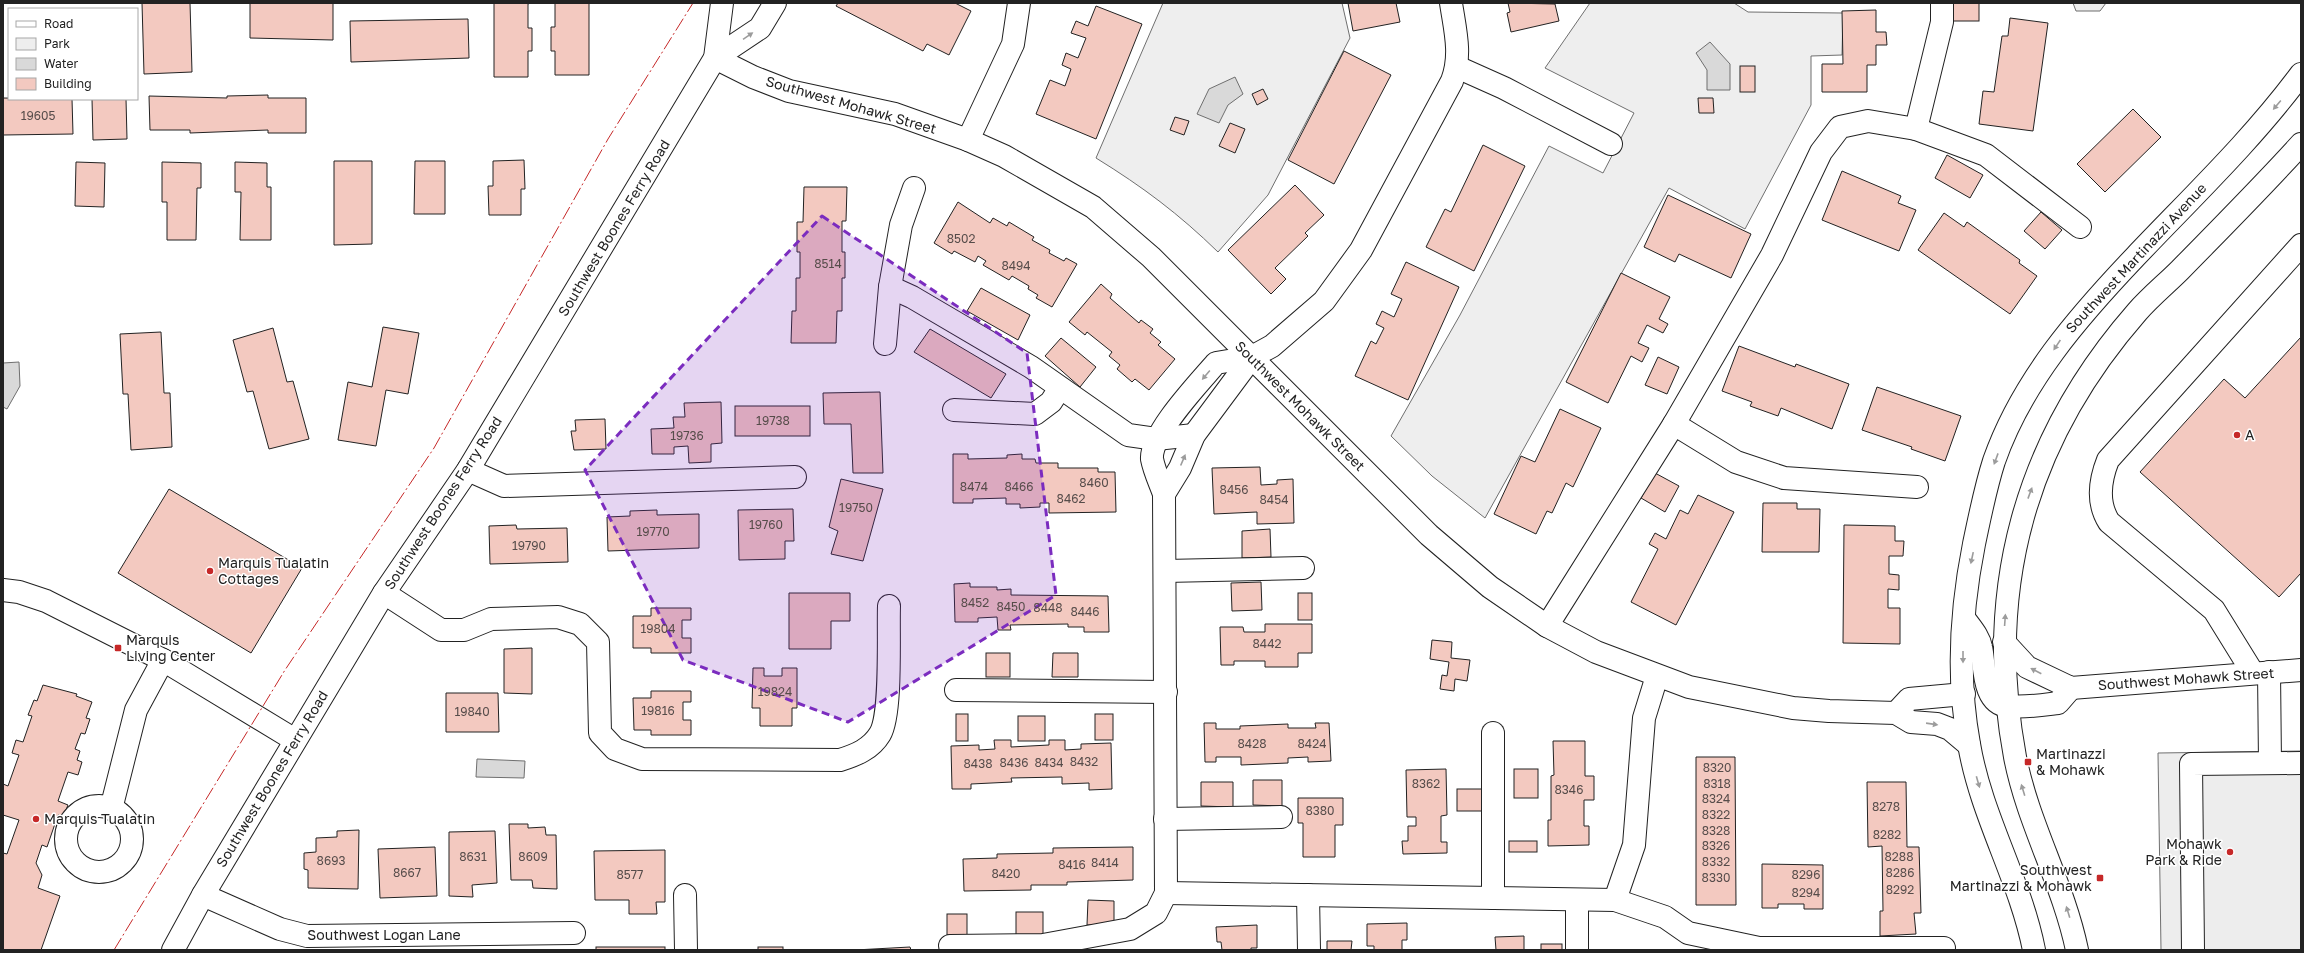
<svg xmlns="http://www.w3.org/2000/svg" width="2304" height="953" font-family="'Golos Text',sans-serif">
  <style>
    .green { fill: #eee; stroke: #6f6f6f }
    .parking { fill: #ededed; stroke: #6f6f6f }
    .water { fill: #d9d9d9; stroke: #6f6f6f }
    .building { fill: #f3c9c0; stroke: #222 }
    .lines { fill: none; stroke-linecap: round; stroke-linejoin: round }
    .minor-casing { stroke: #222; stroke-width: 24 }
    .major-casing { stroke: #222; stroke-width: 24 }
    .minor { stroke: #fff; stroke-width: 22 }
    .major { stroke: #fff; stroke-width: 22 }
    .power { stroke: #c62828; stroke-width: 1; stroke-dasharray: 14 3 2 3; stroke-linecap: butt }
    .oneway { fill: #9c9c9c }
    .marked { fill: #7b2cbf; fill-opacity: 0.2; stroke: #7b2cbf; stroke-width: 3; stroke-dasharray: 8 5; stroke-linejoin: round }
    .poi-dot { fill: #c62828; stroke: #fff; stroke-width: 1.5 }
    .labels { text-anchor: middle; stroke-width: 3; stroke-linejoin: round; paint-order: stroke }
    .number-label { font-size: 12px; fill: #564c4a }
    .street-label { font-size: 14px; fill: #222; stroke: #fff }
    .poi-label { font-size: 14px; fill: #222; stroke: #fff; text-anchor: start }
  </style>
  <rect width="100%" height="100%" fill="#fff"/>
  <g class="green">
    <path d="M1163,3h179l8,35 -82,157 -50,57c-39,-38 -75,-65 -122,-94z"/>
    <polygon points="1590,3 1734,3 1748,12 1843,13 1842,55 1811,56 1811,105 1745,229 1669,188 1485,518 1432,476 1391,436 1460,315 1549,146 1603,173 1634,113 1545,68"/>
    <polygon points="2073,3 2106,3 2100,11 2076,11"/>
  </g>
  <polygon class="parking" points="2301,751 2301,950 2161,950 2158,753"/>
  <g class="water">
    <polygon points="1710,42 1730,64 1730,90 1707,90 1707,70 1696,53"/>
    <polygon points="1235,77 1243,94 1228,105 1219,123 1197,114 1209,89"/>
    <polygon points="19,362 20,386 7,409 3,407 3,363"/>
    <polygon points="477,759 525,761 524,778 476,777"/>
  </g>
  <g class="building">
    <polygon points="142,3 190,3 192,72 144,74"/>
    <polygon points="250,3 333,3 333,40 250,38"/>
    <polygon points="494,3 530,3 528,4 528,28 532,28 532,51 528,51 528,77 494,77"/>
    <polygon points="555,3 591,3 589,3 589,75 555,75 555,51 551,51 551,27 555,27"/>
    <polygon points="838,3 955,3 971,11 949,55 927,44 923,51 836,6"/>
    <polygon points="1348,3 1396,3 1400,22 1353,31"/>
    <polygon points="1508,3 1555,4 1559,21 1511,32 1507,13 1510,12"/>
    <rect x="1953" y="3" width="26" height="18"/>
    <polygon points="1096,6 1142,24 1096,139 1036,114 1050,80 1065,86 1071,69 1062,65 1066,53 1078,58 1086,38 1071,33 1076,21 1088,26"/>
    <polygon points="1876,10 1876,32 1886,32 1887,45 1876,45 1876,65 1867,65 1867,92 1822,92 1822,64 1843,64 1842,11"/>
    <polygon points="2010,18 2048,23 2033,131 1979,124 1983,91 1994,92 2002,36 2008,36"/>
    <polygon points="468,19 469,58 351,62 350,21"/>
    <polygon points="1344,51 1391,75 1334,184 1288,160"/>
    <rect x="1740" y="66" width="15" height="26"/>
    <polygon points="1263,89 1268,99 1257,105 1252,94"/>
    <polygon points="268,95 268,98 306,98 306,133 268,133 268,130 190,133 190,130 150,130 149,96 227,98 227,96"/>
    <polygon points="3,98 72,99 73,134 3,135"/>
    <polygon points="1698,98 1713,98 1714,113 1699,113"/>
    <polygon points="92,99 126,99 127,139 93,140"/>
    <polygon points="2133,109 2161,137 2105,192 2077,164"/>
    <polygon points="1175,117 1189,121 1184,135 1170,130"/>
    <polygon points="1230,123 1245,129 1235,153 1219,146"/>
    <polygon points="1483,145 1525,166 1474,271 1426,247 1445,209 1451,212"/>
    <polygon points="1947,155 1983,175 1970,198 1935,178"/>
    <polygon points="524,160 525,189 521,189 521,215 489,215 488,186 493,186 493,161"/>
    <polygon points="334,161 372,161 372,244 334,245"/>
    <polygon points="415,161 445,161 445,214 414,214"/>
    <polygon points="76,162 105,163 104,207 75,206"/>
    <polygon points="162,162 201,163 201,188 197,188 196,240 167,240 167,202 162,202"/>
    <polygon points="235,162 267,163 267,187 271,187 271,240 240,240 241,192 235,192"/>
    <polygon points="1842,171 1901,196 1898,203 1916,210 1899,251 1822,220"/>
    <polygon points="1295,185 1324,215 1305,233 1308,236 1275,268 1286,279 1271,294 1228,250"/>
    <polygon points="804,187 847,187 846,221 842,221 842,252 845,252 845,278 842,278 842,311 837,311 836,343 791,343 792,311 796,311 796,278 800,278 800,252 797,252 797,222 803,222"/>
    <polygon points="1668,195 1751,234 1731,278 1679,254 1675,262 1644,247"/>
    <polygon points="958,202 990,223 993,218 1007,226 1009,222 1034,237 1032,240 1050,250 1049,253 1064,261 1066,258 1077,264 1052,307 1036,298 1038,295 1028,289 1029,286 1012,276 1009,280 983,265 986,261 978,256 975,262 954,251 952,254 934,243"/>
    <polygon points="2041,212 2062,230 2045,249 2024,231"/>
    <polygon points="1944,213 1964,227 1967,222 2020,260 2019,263 2037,276 2010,314 1918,250"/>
    <polygon points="1406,262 1459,287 1408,400 1355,376 1371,341 1376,344 1384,328 1376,324 1382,311 1394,317 1402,299 1391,294"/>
    <polygon points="1621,273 1670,297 1659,319 1668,324 1663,333 1647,325 1638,343 1649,348 1642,362 1631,356 1608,403 1566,382"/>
    <polygon points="1101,284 1112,294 1110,298 1139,323 1141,320 1153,329 1150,333 1161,342 1158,345 1175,359 1149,390 1135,379 1132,382 1117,369 1120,365 1109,356 1112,352 1087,332 1085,335 1069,322"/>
    <polygon points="981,288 1030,315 1018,340 967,311"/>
    <polygon points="383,327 419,333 408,394 386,390 376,446 338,440 348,382 372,387"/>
    <polygon points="273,328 287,382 293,381 309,439 269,449 253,391 247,392 233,340"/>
    <polygon points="930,329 1006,374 991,398 914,352"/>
    <polygon points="161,332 164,393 170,393 172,447 131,450 128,394 123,394 120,334"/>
    <polygon points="2301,337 2301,573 2279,597 2140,472 2224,379 2245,398"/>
    <polygon points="1061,338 1096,367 1080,387 1045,356"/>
    <polygon points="1739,346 1795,367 1796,364 1849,384 1832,429 1781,408 1778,416 1750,406 1752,402 1722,391"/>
    <polygon points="1658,357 1679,367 1667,394 1645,385"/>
    <polygon points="1877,387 1961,416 1945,461 1911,449 1912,447 1862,430"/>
    <polygon points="880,392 883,473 853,473 851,424 824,424 823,393"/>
    <polygon points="721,402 722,443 711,444 711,462 689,463 688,446 674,447 674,454 652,454 651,429 674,428 673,417 685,417 684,403"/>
    <rect x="735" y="406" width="75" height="30"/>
    <polygon points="1560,409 1601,428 1573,487 1566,483 1552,513 1547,511 1536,534 1494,514 1521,456 1535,462"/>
    <polygon points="605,419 606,449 574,450 571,431 576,431 575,420"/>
    <polygon points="953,454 968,454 968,459 1007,458 1007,455 1022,454 1022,459 1035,459 1036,463 1058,463 1058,468 1098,468 1098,472 1115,472 1116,512 1049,513 1049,503 1040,503 1040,507 1020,508 1020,504 1006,504 1006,498 973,499 973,503 953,503"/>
    <polygon points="1260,467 1261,485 1277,484 1277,480 1293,479 1294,523 1257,524 1257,512 1214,514 1212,468"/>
    <polygon points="1655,473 1679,486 1665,512 1641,498"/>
    <polygon points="841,479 883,489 863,561 831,554 838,531 829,527"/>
    <polygon points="169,489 302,568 251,653 118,573"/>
    <polygon points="1698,495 1734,512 1676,625 1631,602 1658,549 1649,544 1655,533 1666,539 1680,510 1688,514"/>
    <polygon points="1763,503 1797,503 1797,509 1820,509 1819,552 1762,552"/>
    <polygon points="793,509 794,541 785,541 785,559 739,560 738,510"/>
    <polygon points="657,510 657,515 699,514 699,548 608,551 607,517 630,516 630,511"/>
    <polygon points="516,525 517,529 567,528 568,562 490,564 489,526"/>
    <polygon points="1844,525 1895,526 1895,541 1904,541 1903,556 1889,556 1889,574 1899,575 1899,590 1888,589 1888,608 1900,608 1900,644 1843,643"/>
    <polygon points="1270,529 1271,557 1242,558 1242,531"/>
    <polygon points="1261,582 1262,610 1232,611 1231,583"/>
    <polygon points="970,583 970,587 997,587 997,590 1011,589 1011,595 1108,596 1109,632 1084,632 1084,627 1068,627 1068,624 1010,625 1011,630 998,630 997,617 978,618 978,622 955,622 954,584"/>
    <polygon points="789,593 850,593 850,621 831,621 831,649 789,649"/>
    <rect x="1298" y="593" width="14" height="27"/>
    <polygon points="651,608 691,608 691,620 682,620 682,638 691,638 691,653 651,653 651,648 633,648 633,616 651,616"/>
    <polygon points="1265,624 1312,624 1312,653 1298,653 1298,667 1265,667 1265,661 1234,661 1234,665 1221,665 1220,627 1243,627 1244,632 1265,632"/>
    <polygon points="1432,640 1452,642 1451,658 1470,660 1467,681 1455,679 1454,691 1440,689 1442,675 1447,676 1449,662 1430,659"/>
    <polygon points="532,648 532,694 504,693 504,649"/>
    <rect x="986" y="653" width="24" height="24"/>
    <polygon points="1053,653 1078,653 1078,677 1052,677"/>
    <polygon points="753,668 764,668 764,676 782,676 782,668 797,668 797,708 792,708 792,726 760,726 760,708 752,708"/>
    <polygon points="43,685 77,694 76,696 92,702 86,718 90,719 85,734 81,733 75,749 80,751 77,760 82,762 78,775 68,772 58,801 68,805 63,817 58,815 47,847 42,845 36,863 42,875 38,888 60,896 41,950 3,950 3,853 7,854 19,820 3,815 3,784 8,786 19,755 12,753 16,740 23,742 32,716 28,715 34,700 37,701"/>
    <polygon points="651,691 691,691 691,702 683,702 683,720 691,720 691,735 651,735 651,730 634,730 633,698 651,698"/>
    <polygon points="446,693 498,693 499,732 446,732"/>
    <rect x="956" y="714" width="12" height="27"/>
    <rect x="1095" y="714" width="18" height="26"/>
    <rect x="1018" y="716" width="27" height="25"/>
    <polygon points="1204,723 1216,723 1216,729 1240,729 1240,726 1288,724 1288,728 1316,728 1315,723 1329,723 1331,761 1308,762 1308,757 1288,758 1288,763 1241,765 1241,757 1216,757 1216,762 1205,762"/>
    <polygon points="994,740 1011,740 1011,747 1049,745 1049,740 1065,740 1065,750 1081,749 1081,744 1111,743 1112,789 1089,790 1089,783 1062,784 1062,777 1011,778 1012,782 971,784 971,789 952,789 951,746 979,745 979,750 995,749"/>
    <polygon points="1553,741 1585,741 1585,776 1594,776 1594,800 1584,800 1584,826 1589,826 1589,845 1548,846 1548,820 1551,820 1551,776 1554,775"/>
    <polygon points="1696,757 1735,757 1736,905 1696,905"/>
    <polygon points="1446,769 1447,815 1441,816 1441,842 1447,842 1447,853 1403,854 1402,841 1408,841 1408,826 1416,826 1416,817 1407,817 1406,770"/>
    <rect x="1514" y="769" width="24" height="29"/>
    <polygon points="1253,780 1282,780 1282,806 1253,805"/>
    <polygon points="1201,782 1233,782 1233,807 1201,806"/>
    <polygon points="1867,782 1906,782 1907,847 1919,847 1921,913 1914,913 1916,934 1880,936 1880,911 1883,911 1882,846 1868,847"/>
    <rect x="1457" y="789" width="28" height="22"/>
    <polygon points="1298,798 1343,798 1343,825 1335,825 1335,857 1303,857 1303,823 1298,823"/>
    <polygon points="509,824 528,824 528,828 545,827 546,835 556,835 557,889 533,888 532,880 511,880"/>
    <polygon points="359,830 358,889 308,888 308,870 304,869 304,853 316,852 316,838 337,837 337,831"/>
    <polygon points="495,831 497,883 472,885 473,897 449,896 449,832"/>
    <rect x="1509" y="841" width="28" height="11"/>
    <polygon points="435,847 437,896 380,898 378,849"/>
    <polygon points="1133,847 1133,880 1067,882 1067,885 1031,885 1031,890 964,891 963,859 997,858 997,854 1053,853 1053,848"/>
    <polygon points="665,850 665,902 656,902 657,914 629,914 629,900 595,900 594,851"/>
    <polygon points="1762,864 1823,865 1823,909 1804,909 1804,904 1778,904 1778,908 1762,908"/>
    <polygon points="1088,900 1114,901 1114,925 1087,925"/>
    <rect x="1016" y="912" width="27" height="26"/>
    <rect x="947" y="914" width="20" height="21"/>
    <polygon points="1407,923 1407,940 1402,940 1402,950 1374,950 1374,946 1367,946 1367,924"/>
    <polygon points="1257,925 1257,948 1251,948 1251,950 1222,950 1221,942 1217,942 1216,927"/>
    <polygon points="1524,936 1524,950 1496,950 1495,937"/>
    <polygon points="1327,941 1352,941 1351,950 1327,950"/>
    <rect x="1541" y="944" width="21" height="6"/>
    <rect x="596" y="947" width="69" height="3"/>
    <rect x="758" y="947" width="25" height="3"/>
    <polygon points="910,947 911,950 855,950"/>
  </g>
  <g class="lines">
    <defs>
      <g id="minor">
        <polyline points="715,58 753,77 789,91 895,114 968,140 1004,156 1093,207 1151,257 1429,535 1490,587 1547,626 1596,652 1689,687 1793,708 1829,711 1896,713 1911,722 1937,724 1950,729 1969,745"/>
        <polyline points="1457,67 1504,88 1611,144"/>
        <polyline points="1916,129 1942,22 1942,3"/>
        <polyline points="968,140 1013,44 1019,3"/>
        <polyline points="890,287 912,297 1031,367 1128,435 1156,439 1194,435"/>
        <polyline points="885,344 890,287 901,225 914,188"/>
        <polyline points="954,410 1035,414 1051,402 1060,388"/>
        <polyline points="1674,424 1736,462 1784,478 1917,487"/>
        <polyline points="468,470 504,486 795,477"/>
        <polyline points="1164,494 1180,468 1194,435 1252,357"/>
        <polyline points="1165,571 1303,568"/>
        <polyline points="3,590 19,592 46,601 163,660 295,740"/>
        <path d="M384,593l57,37h23l27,-11 67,-2 22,7 18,18 2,91 15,16 27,10 198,1c16,-5 31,-11 40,-26 12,-20 8,-101 9,-128"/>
        <path d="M1964,618c6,9 15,18 17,29 4,17 1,57 27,59 16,2 34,-1 50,-3l13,-15"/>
        <polyline points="1547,626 1674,424 1772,255 1821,152 1840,127 1868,121 1916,129 1986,155 2080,227"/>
        <polyline points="2004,642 2027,667 2071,688 2301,670"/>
        <polyline points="2269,672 2270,763"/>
        <path d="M2253,673l-39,-63 -105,-88c-12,-19 -9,-42 -1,-62l193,-215"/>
        <polyline points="956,690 1166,692"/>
        <polyline points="1896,713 1909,699 1964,694"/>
        <polyline points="1493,733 1493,898"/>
        <circle cx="99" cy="839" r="33"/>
        <polyline points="111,809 136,710 163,660"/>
        <polyline points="1165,819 1281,817"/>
        <polyline points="1166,893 1615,900 1665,917 1688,933 1759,948 1944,948"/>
        <polyline points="203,895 280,929 307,936 574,933"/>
        <polyline points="685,895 686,950"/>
        <polyline points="1308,895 1309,950"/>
        <polyline points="1577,900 1577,950"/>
        <polyline points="1615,900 1634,845 1644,718 1657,676"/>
        <path d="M950,946l93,-1 87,-16 26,-16 10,-20 -2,-399c-4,-11 -10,-24 -12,-35 -2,-25 47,-76 64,-96l36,-6 20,-11 52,-45 37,-51 91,-169c10,-26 3,-51 -1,-78"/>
        <path d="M2034,950c-14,-71 -53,-134 -65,-206 -12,-65 -8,-135 5,-200 6,-28 11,-55 20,-83 28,-80 84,-144 142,-205 56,-59 116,-116 165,-182"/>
        <path d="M2077,950c-14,-67 -49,-126 -62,-193 -31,-167 10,-317 122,-445 13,-15 29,-28 43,-42 41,-42 82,-83 121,-126"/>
        <polyline points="2193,950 2191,764 2301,763"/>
      </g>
      <g id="major">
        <polyline points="715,58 760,28 775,3"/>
        <polyline points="173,950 203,895 384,593 468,470 715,58 722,3"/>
      </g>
    </defs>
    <use href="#minor" class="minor-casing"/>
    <use href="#major" class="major-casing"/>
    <use href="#minor" class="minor"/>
    <use href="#major" class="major"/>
    <polyline class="power" points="114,950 285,670 434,448 608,139 693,3"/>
  </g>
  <defs><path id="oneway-solid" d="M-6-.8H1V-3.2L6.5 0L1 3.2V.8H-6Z"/></defs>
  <g class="oneway">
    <use href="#oneway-solid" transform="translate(748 36) rotate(-34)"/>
    <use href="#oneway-solid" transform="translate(2277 105) rotate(130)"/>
    <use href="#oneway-solid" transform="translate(2057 345) rotate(124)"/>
    <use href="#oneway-solid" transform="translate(1206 375) rotate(130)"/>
    <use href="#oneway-solid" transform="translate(1996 459) rotate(110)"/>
    <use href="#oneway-solid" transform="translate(1183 460) rotate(-67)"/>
    <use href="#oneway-solid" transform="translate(2030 493) rotate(-70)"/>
    <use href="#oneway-solid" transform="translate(1972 558) rotate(102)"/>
    <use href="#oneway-solid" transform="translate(2005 620) rotate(-86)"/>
    <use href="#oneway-solid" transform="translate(1963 657) rotate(90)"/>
    <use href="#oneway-solid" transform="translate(2036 671) rotate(-153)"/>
    <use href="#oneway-solid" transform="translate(1932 724) rotate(8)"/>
    <use href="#oneway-solid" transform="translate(1978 782) rotate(74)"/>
    <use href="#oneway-solid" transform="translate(2023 790) rotate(-107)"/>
    <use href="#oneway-solid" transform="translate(2068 912) rotate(-107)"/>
  </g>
  <path class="marked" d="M822,216l205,137 29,242 -208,127 -165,-62 -98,-190z"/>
  <g class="poi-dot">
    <circle cx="2237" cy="435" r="4"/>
    <circle cx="210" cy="571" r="4"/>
    <rect x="114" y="644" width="8" height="8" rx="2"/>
    <rect x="2024" y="758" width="8" height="8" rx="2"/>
    <circle cx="36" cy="819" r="4"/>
    <circle cx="2230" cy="852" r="4"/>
    <rect x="2096" y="874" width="8" height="8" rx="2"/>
  </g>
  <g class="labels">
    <g class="number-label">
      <text x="38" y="120">19605</text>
      <text x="961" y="243">8502</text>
      <text x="828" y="268">8514</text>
      <text x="1016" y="270">8494</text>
      <text x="773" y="425">19738</text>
      <text x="687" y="440">19736</text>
      <text x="1094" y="487">8460</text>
      <text x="974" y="491">8474</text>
      <text x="1019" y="491">8466</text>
      <text x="1234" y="494">8456</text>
      <text x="1071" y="503">8462</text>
      <text x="1274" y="504">8454</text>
      <text x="856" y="512">19750</text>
      <text x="766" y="529">19760</text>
      <text x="653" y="536">19770</text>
      <text x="529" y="550">19790</text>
      <text x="975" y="607">8452</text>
      <text x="1011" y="611">8450</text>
      <text x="1048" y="612">8448</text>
      <text x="1085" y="616">8446</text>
      <text x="658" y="633">19804</text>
      <text x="1267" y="648">8442</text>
      <text x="775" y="696">19824</text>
      <text x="658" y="715">19816</text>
      <text x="472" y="716">19840</text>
      <text x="1252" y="748">8428</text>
      <text x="1312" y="748">8424</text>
      <text x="1084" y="766">8432</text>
      <text x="1014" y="767">8436</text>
      <text x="1049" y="767">8434</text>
      <text x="978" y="768">8438</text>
      <text x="1717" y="772">8320</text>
      <text x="1426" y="788">8362</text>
      <text x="1717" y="788">8318</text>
      <text x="1569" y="794">8346</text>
      <text x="1716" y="803">8324</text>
      <text x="1886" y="811">8278</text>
      <text x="1320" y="815">8380</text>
      <text x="1716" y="819">8322</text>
      <text x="1716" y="835">8328</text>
      <text x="1887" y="839">8282</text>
      <text x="1716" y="850">8326</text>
      <text x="473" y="861">8631</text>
      <text x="533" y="861">8609</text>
      <text x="1899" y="861">8288</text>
      <text x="331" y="865">8693</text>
      <text x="1716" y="866">8332</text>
      <text x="1105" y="867">8414</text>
      <text x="1072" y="869">8416</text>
      <text x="407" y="877">8667</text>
      <text x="1900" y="877">8286</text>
      <text x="1006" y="878">8420</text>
      <text x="630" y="879">8577</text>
      <text x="1806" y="879">8296</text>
      <text x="1716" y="882">8330</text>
      <text x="1900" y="894">8292</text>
      <text x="1806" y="897">8294</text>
    </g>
    <g class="street-label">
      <text transform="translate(851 105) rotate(16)" y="5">Southwest Mohawk Street</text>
      <text transform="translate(614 228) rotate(-59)" y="5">Southwest Boones Ferry Road</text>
      <text transform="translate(2136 258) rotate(-47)" y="5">Southwest Martinazzi Avenue</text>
      <text transform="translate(1300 406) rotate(45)" y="5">Southwest Mohawk Street</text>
      <text transform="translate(443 503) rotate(-57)" y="5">Southwest Boones Ferry Road</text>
      <text transform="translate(2186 679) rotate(-4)" y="5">Southwest Mohawk Street</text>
      <text transform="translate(272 779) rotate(-59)" y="5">Southwest Boones Ferry Road</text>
      <text x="384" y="940">Southwest Logan Lane</text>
    </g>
    <g class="poi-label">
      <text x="2245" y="440">A</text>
      <text x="218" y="568">Marquis Tualatin<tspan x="218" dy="16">Cottages</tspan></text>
      <text x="126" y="645">Marquis<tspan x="126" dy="16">Living Center</tspan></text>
      <text x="2036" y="759">Martinazzi<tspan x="2036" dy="16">&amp; Mohawk</tspan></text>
      <text x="44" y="824">Marquis Tualatin</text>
      <text x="2222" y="849" text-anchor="end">Mohawk<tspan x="2222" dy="16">Park &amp; Ride</tspan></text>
      <text x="2092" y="875" text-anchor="end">Southwest<tspan x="2092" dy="16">Martinazzi &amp; Mohawk</tspan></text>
    </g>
  </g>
  <rect width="2304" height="953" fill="none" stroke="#222222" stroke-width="8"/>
  <rect x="8" y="8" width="130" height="92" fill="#ffffff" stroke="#a7a7a7"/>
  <rect x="16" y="21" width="20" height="6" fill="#ffffff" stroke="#a7a7a7"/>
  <text x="44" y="28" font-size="12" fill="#222222">Road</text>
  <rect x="16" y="38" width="20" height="12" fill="#eeeeee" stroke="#a7a7a7"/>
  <text x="44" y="48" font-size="12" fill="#222222">Park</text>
  <rect x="16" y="58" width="20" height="12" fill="#d9d9d9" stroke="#a7a7a7"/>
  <text x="44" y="68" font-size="12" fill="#222222">Water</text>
  <rect x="16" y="78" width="20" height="12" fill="#f3c9c0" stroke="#a7a7a7"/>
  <text x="44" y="88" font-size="12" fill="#222222">Building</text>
</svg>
